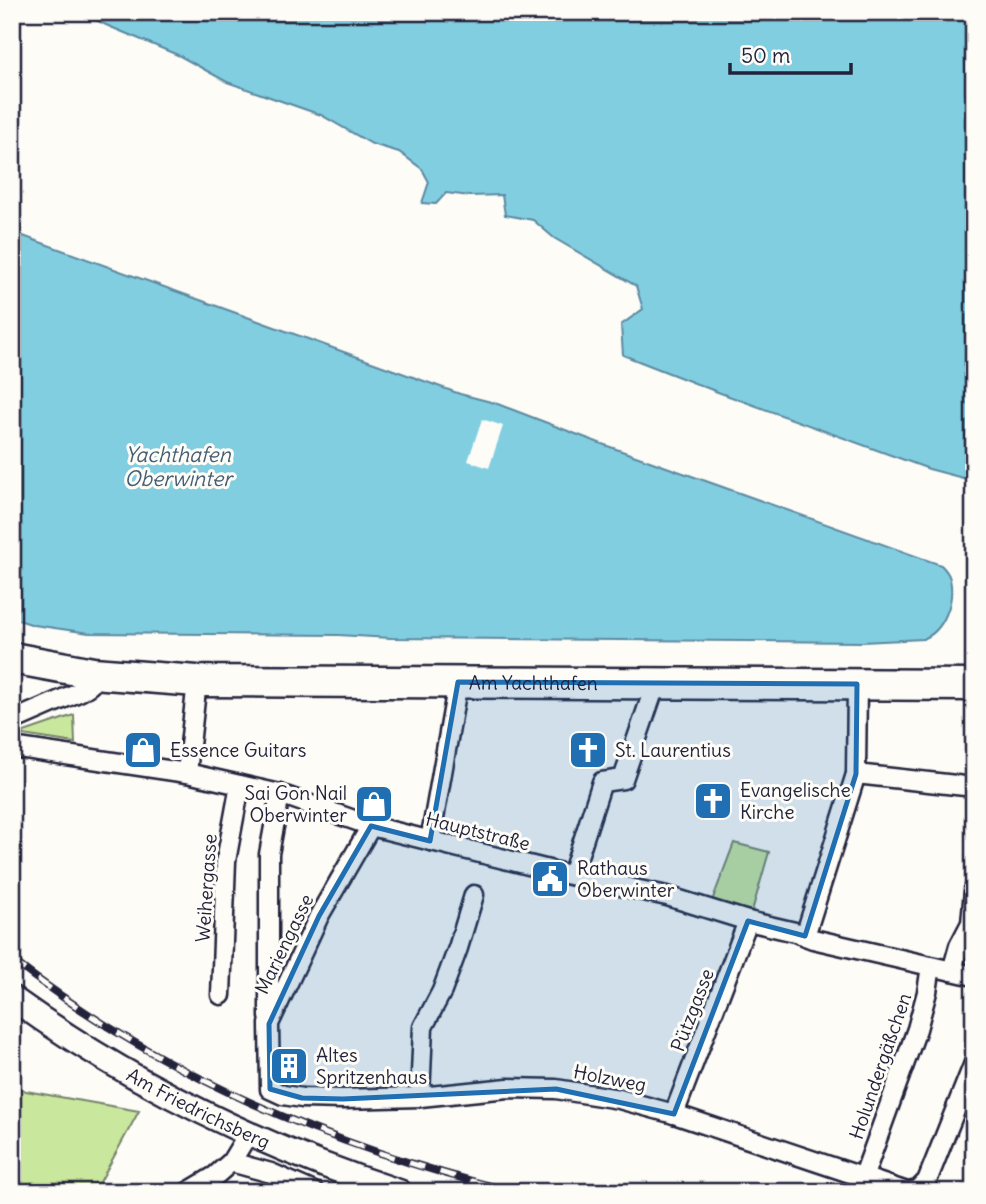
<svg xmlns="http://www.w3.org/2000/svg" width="986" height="1204" font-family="Delius,sans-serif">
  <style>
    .green { fill: #cae79e; stroke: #76846c; stroke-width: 2 }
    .water { fill: #82cee1; stroke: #5c899f; stroke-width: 2 }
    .pier { fill: #fdfcf7 }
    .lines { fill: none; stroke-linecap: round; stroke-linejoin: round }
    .minor-casing { stroke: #22223b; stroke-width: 23 }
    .tertiary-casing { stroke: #22223b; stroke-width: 28 }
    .primary-casing { stroke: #22223b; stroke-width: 35 }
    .minor { stroke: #fdfcf7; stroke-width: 18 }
    .tertiary { stroke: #fdfcf7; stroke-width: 23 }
    .primary { stroke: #fdfcf7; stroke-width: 30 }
    .rail-casing { stroke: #22223b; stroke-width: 8 }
    .rail { stroke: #fdfcf7; stroke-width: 5; stroke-dasharray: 16; stroke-linecap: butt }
    .marked { fill: #1f6fb2; fill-opacity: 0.2; stroke: #1f6fb2; stroke-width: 5; stroke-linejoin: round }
    .labels { text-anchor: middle; stroke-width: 6; stroke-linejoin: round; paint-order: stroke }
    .street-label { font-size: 19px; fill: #22223b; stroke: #fdfcf7 }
    .poi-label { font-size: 19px; fill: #22223b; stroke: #fdfcf7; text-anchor: start }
    .water-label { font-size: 21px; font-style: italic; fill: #445e75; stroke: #fdfcf7 }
  </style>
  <rect width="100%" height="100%" fill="#fdfcf7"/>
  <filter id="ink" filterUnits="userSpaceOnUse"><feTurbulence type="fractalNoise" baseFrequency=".0143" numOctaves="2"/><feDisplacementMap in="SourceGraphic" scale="14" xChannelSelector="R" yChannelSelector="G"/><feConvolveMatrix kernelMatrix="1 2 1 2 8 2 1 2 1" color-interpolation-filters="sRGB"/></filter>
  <g filter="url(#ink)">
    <g class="green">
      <polygon points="74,715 75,743 23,735 24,732"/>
      <polygon points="734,843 769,852 752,911 712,901"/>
      <polygon points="12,1083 26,1091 139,1111 100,1182 75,1192 12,1192"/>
    </g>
    <g class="water">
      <polygon points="81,12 974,12 974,481 929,469 715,391 623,355 621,325 643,309 636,286 554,238 533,220 505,215 502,195 470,196 446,193 436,204 422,203 429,182 422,169 399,152 372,144 321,115 227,82 180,56 106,25"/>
      <path d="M12,232l448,162 35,9 107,41 339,121c4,4 8,9 9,14 5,22 -6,52 -27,60l-61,3 -471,-4 -53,-3 -249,-2 -55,-8 -22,-7z"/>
    </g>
    <polygon class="pier" points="482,419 503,426 489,468 468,461"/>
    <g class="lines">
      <defs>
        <g id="minor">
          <polyline points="12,721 81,691 90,685 93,673"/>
          <polyline points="12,747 187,773 280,794 371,826 565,874 667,896 748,921 795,932 813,939 974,976"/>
          <polyline points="187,773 197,681"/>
          <polyline points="856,774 974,787"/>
          <polyline points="371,826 319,916 269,1024 270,1089 283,1095 302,1098 343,1099 420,1097 508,1088 556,1089 619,1099 674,1114 907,1192 918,1190 927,1181 974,1063"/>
          <polyline points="430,841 458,682"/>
          <polyline points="572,875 602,782 623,779 656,683"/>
          <polyline points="805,936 856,774 857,684"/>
          <polyline points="952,971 959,946 971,923 974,890"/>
          <polyline points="221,995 226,861 240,785"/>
          <polyline points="269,1017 269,854 280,794"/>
          <polyline points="420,1097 423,1027 442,991 458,948 474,895"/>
          <polyline points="674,1114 748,921"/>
          <polyline points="231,1162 271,1173 314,1192"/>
          <polyline points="863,1178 917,1029 927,992 931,966"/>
          <polyline points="188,1192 215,1176 231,1162 248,1134"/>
        </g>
        <g id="tertiary">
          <path id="s1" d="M12,998c118,85 249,149 388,194"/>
        </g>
        <g id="primary">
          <path id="s2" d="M12,658l81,15 104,8 777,4"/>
        </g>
      </defs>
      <use href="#minor" class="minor-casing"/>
      <use href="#tertiary" class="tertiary-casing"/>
      <use href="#primary" class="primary-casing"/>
      <use href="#minor" class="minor"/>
      <use href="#tertiary" class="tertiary"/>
      <use href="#primary" class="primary"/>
      <defs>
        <path id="rail" d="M12,960c150,116 320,187 502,232"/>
      </defs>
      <use href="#rail" class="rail-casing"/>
      <use href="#rail" class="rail"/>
    </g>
  </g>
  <path class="marked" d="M458,682l399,2 -1,90 -51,162 -57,-15 -74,193 -118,-25 -213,10 -41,-1 -32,-9 -1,-65 50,-108 52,-90 59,15z"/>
  <defs>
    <symbol id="shop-square" viewBox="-11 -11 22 22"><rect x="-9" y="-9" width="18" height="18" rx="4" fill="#1f6fb2" stroke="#fdfcf7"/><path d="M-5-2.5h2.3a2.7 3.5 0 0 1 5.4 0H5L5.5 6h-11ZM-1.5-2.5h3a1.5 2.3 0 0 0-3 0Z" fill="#fff"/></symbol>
    <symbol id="church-square" viewBox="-11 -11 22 22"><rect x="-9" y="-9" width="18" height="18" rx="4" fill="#1f6fb2" stroke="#fdfcf7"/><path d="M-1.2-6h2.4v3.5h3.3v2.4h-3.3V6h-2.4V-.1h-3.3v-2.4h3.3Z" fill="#fff"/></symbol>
    <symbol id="civic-square" viewBox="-11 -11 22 22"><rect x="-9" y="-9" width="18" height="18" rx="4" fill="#1f6fb2" stroke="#fdfcf7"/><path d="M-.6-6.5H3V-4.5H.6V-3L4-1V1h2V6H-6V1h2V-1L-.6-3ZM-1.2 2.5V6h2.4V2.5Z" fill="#fff"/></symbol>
    <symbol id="building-square" viewBox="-11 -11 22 22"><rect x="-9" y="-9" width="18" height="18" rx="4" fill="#1f6fb2" stroke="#fdfcf7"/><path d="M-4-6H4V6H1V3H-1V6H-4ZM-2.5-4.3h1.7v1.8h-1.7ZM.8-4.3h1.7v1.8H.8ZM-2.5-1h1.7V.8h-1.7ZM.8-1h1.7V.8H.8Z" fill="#fff"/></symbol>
  </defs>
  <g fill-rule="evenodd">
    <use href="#shop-square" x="121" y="728" width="44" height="44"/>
    <use href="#church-square" x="566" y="728" width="44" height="44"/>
    <use href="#church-square" x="691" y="779" width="44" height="44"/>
    <use href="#shop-square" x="352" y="782" width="44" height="44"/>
    <use href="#civic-square" x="528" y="857" width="44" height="44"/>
    <use href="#building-square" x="267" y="1044" width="44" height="44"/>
  </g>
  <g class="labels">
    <g class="street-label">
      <text dy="7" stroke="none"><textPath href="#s2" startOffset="523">Am Yachthafen</textPath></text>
      <text transform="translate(478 831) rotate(14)" y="7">Hauptstraße</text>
      <text transform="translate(206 888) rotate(-86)" y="7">Weihergasse</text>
      <text transform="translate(284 944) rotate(-64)" y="7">Mariengasse</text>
      <text transform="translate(692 1010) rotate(-69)" y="7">Pützgasse</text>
      <text transform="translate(880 1066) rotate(-71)" y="7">Holundergäßchen</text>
      <text transform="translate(610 1078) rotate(11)" y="7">Holzweg</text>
      <text dy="7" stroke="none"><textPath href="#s1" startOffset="217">Am Friedrichsberg</textPath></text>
    </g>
    <g class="poi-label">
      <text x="170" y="757">Essence Guitars</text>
      <text x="615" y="757">St. Laurentius</text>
      <text x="740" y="797">Evangelische<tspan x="740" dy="22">Kirche</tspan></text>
      <text x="347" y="800" text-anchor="end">Sai Gon Nail<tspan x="347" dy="22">Oberwinter</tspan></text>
      <text x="577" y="875">Rathaus<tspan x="577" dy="22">Oberwinter</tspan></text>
      <text x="316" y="1062">Altes<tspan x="316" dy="22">Spritzenhaus</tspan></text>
    </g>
    <g class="water-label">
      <text x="178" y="462">Yachthafen<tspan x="178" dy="24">Oberwinter</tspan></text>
    </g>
  </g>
  <rect width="986" height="1204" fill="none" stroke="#fdfcf7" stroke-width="42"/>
  <rect x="21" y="21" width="944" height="1162" fill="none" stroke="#22223b" stroke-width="2.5" filter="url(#ink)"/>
  <path d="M730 63v10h121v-10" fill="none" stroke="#22223b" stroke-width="3.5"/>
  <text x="741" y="63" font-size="21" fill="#22223b" stroke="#fdfcf7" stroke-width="5" paint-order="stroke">50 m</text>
</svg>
